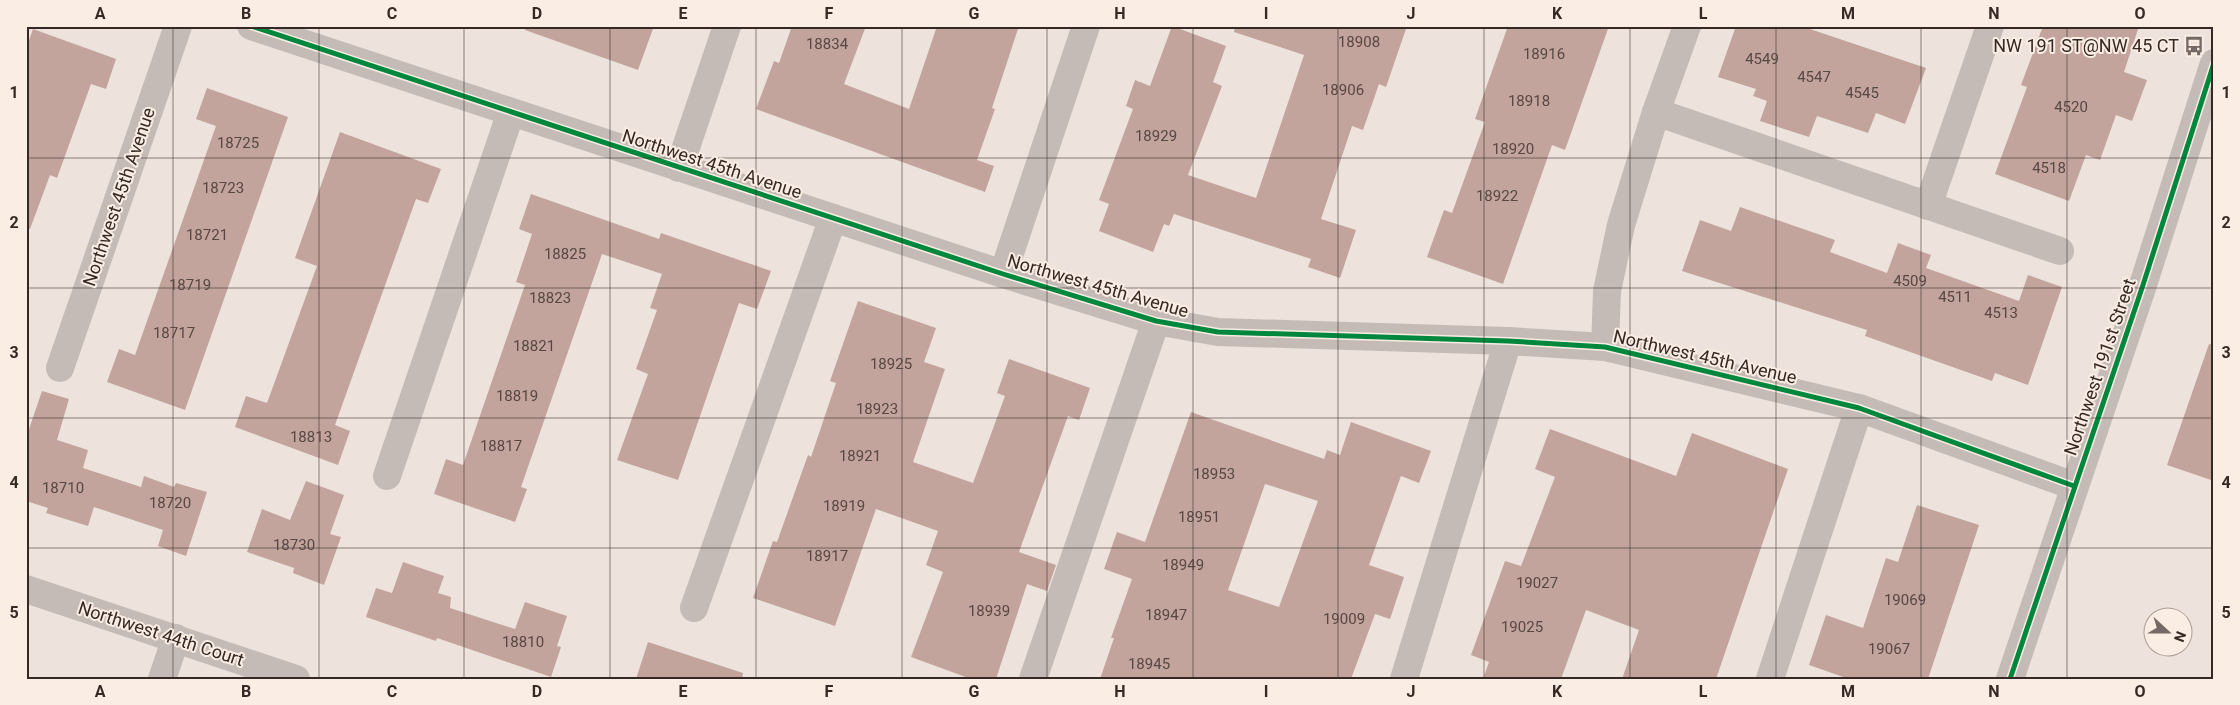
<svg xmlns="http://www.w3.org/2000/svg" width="2240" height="705" font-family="Roboto,sans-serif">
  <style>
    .building { fill: #c2a49d; fill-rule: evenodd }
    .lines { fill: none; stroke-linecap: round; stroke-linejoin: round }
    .minor { stroke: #c5bbb6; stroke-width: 28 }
    .tertiary { stroke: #c5bbb6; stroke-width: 28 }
    .cycleway-casing { stroke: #faede3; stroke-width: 8 }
    .cycleway { stroke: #00873e; stroke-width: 5 }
    .grid { fill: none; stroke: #352825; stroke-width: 1; stroke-opacity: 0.55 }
    .labels { text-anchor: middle; stroke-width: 4; stroke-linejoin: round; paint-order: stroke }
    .number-label { font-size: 15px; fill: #584743 }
    .poi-label { font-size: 18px; fill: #352825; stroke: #faede3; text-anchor: end }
    .street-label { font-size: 18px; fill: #352825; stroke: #faede3 }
    .neatline { fill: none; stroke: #352825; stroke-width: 2 }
    .grid-label { font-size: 16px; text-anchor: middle; font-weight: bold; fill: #352825 }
  </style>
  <rect width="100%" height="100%" fill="#ede3dc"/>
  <g class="building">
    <polygon points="526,26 654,26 638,70 525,30"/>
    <polygon points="792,26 866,26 844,84 909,109 937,26 1019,26 992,108 995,109 977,160 994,166 985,192 756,109 774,61 779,63"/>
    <polygon points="1172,26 1226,46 1213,82 1222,86 1188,175 1256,198 1304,55 1234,32 1235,26 1407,26 1386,87 1379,84 1363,130 1352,126 1321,219 1356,230 1340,278 1308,267 1311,259 1174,214 1169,226 1164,224 1153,252 1099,231 1109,204 1099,200 1133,109 1126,106 1135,80 1150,86"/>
    <polygon points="1508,26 1609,26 1565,150 1552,145 1503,284 1427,257 1444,210 1452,213 1485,122 1475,119"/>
    <polygon points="1736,26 1801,26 1926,68 1905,124 1876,113 1868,133 1817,116 1809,137 1760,121 1767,101 1753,96 1756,89 1718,77"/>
    <polygon points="2043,26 2139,26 2124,72 2147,80 2132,121 2116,115 2100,160 2086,155 2069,201 1995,174 2027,87 2021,85"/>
    <polygon points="33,29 116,59 106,89 91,84 57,178 50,175 30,229 26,228 26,49"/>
    <polygon points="207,88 288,117 185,410 107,382 119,349 135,355 216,126 196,119"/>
    <polygon points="340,132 441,169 428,203 416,199 335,425 350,431 338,465 235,427 246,396 267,403 317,266 295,258"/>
    <polygon points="531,194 659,239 661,233 771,271 757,309 739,303 678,480 617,460 648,374 636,369 657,310 650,308 662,274 602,254 521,487 527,489 515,522 434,494 446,459 463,465 525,285 516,282 532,234 519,229"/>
    <polygon points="1740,207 1835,240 1830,252 1887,273 1898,243 1931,255 1926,268 2019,301 2028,275 2062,287 2028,385 1995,373 1992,381 1865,336 1867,330 1682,271 1700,220 1731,231"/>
    <polygon points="858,301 936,328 924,362 945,369 913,462 973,483 1005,396 997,393 1009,359 1090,388 1079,420 1068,416 1019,552 1056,565 1047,591 1027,584 996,679 971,679 911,657 943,572 926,565 938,531 876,509 835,626 753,598 773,541 777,542 808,455 811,457 836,383 830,381"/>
    <polygon points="2209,344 2214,345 2214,481 2167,465"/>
    <polygon points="42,391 69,399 57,440 88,450 83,468 141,487 144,476 174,487 176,483 207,492 186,556 158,546 163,530 94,507 88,526 46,513 48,508 26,501 26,438"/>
    <path d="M1191,412l133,47 3,-9 13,5 11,-33 80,29 -12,32 -18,-7 -32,89 35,12 -14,42 -15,-5 -24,65h-251l14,-41h-3l21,-59 -28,-10 13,-37 28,10zM1265,484l53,17 -39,106 -51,-17z"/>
    <polygon points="1550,429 1676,476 1692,433 1788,469 1716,679 1622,679 1639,630 1586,610 1561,679 1483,679 1489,662 1471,655 1505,561 1521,566 1555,477 1535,469"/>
    <polygon points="306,481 344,495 330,534 341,537 324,585 293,573 294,568 247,552 262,509 290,520"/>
    <polygon points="1917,505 1979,525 1928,679 1849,679 1809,665 1826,615 1863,628 1886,558 1898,562"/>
    <polygon points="403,562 444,576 438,593 451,597 450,608 515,629 525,602 567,616 557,646 561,647 551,677 437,638 436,641 366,617 376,588 392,593"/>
    <polygon points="648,642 743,673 742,679 636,679"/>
  </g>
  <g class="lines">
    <g class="minor">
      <polyline points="251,26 1003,274 1156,321 1218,332 1508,341 1605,347 1859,408 2074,486"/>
      <polyline points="1656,112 2060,251"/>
      <polyline points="679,168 727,26"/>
      <polyline points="1928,206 1990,26"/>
      <polyline points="1003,274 1086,26"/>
      <polyline points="1605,347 1607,291 1621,225 1656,112 1687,26"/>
      <polyline points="60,368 178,26"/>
      <polyline points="387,476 511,112"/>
      <polyline points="26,589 296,679"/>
      <polyline points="694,608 833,218"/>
      <polyline points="162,679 176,638"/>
      <polyline points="1033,679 1156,321"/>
      <polyline points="1404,679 1508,341"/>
      <polyline points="1770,679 1859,408"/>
    </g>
    <polyline class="tertiary" points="2010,679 2142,288 2214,63"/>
    <defs>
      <g id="cycleway">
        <polyline points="251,26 1003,274 1156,321 1218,332 1508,341 1605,347 1859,408 2074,486"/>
        <polyline points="2010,679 2142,288 2214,63"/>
      </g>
    </defs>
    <use href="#cycleway" class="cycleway-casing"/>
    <use href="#cycleway" class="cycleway"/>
  </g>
  <path class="grid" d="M173,26v653M319,26v653M464,26v653M610,26v653M756,26v653M902,26v653M1047,26v653M1193,26v653M1338,26v653M1484,26v653M1630,26v653M1776,26v653M1921,26v653M2067,26v653M26,158h2188M26,288h2188M26,418h2188M26,548h2188"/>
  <defs>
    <symbol id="bus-bare" viewBox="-9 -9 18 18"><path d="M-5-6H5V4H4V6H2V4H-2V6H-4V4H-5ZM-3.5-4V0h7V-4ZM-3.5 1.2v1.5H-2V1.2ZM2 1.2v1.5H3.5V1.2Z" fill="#756965" stroke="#faede3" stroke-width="2.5" paint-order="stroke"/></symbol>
  </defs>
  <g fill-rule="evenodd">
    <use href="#bus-bare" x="2180" y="32" width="28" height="28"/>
  </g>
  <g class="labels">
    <g class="number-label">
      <text x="1359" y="47">18908</text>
      <text x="827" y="49">18834</text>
      <text x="1544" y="59">18916</text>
      <text x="1762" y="64">4549</text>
      <text x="1814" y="82">4547</text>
      <text x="1343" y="95">18906</text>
      <text x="1862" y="98">4545</text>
      <text x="1529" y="106">18918</text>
      <text x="2071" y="112">4520</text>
      <text x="1156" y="141">18929</text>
      <text x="238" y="148">18725</text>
      <text x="1513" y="154">18920</text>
      <text x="2049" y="173">4518</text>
      <text x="223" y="193">18723</text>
      <text x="1497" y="201">18922</text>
      <text x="207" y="240">18721</text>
      <text x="565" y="259">18825</text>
      <text x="1910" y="286">4509</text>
      <text x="190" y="290">18719</text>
      <text x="1955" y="302">4511</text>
      <text x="550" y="303">18823</text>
      <text x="2001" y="318">4513</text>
      <text x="174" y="338">18717</text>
      <text x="534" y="351">18821</text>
      <text x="891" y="369">18925</text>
      <text x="517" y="401">18819</text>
      <text x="877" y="414">18923</text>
      <text x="311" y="442">18813</text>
      <text x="501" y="451">18817</text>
      <text x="860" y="461">18921</text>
      <text x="1214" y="479">18953</text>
      <text x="63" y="493">18710</text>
      <text x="170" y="508">18720</text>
      <text x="844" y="511">18919</text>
      <text x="1199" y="522">18951</text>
      <text x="294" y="550">18730</text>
      <text x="827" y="561">18917</text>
      <text x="1183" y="570">18949</text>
      <text x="1537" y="588">19027</text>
      <text x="1905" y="605">19069</text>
      <text x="989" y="616">18939</text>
      <text x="1166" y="620">18947</text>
      <text x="1344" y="624">19009</text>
      <text x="1522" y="632">19025</text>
      <text x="523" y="647">18810</text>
      <text x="1889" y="654">19067</text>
      <text x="1149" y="669">18945</text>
    </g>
    <g class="poi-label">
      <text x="2179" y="52">NW 191 ST@NW 45 CT</text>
    </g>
    <g class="street-label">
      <text transform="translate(712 164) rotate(18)" y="6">Northwest 45th Avenue</text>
      <text transform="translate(119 197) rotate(-71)" y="6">Northwest 45th Avenue</text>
      <text transform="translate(1098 286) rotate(16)" y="6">Northwest 45th Avenue</text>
      <text transform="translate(1705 357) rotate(13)" y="6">Northwest 45th Avenue</text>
      <text transform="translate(2100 367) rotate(-71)" y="6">Northwest 191st Street</text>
      <text transform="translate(161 634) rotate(18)" y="6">Northwest 44th Court</text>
    </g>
  </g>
  <rect width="2240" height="705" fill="none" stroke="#faede3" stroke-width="55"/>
  <g transform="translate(2168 632) rotate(111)"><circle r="24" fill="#faede3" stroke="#ab9e97"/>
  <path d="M0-4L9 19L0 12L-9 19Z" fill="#756965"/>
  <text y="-8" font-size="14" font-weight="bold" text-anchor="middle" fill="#352825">N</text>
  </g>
  <rect x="28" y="28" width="2184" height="650" class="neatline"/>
  <g class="grid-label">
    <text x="100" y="19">A</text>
    <text x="246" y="19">B</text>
    <text x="392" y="19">C</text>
    <text x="537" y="19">D</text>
    <text x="683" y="19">E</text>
    <text x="829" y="19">F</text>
    <text x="974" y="19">G</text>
    <text x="1120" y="19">H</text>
    <text x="1266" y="19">I</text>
    <text x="1411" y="19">J</text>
    <text x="1557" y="19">K</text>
    <text x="1703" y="19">L</text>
    <text x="1848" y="19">M</text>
    <text x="1994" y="19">N</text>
    <text x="2140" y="19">O</text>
    <text x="14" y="98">1</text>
    <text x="2226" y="98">1</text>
    <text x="14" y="228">2</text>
    <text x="2226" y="228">2</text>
    <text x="14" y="358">3</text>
    <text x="2226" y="358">3</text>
    <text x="14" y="488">4</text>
    <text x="2226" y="488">4</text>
    <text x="14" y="618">5</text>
    <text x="2226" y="618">5</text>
    <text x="100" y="697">A</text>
    <text x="246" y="697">B</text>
    <text x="392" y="697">C</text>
    <text x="537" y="697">D</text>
    <text x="683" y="697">E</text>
    <text x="829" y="697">F</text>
    <text x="974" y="697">G</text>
    <text x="1120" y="697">H</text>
    <text x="1266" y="697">I</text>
    <text x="1411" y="697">J</text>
    <text x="1557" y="697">K</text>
    <text x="1703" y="697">L</text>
    <text x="1848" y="697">M</text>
    <text x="1994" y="697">N</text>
    <text x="2140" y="697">O</text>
  </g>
</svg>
